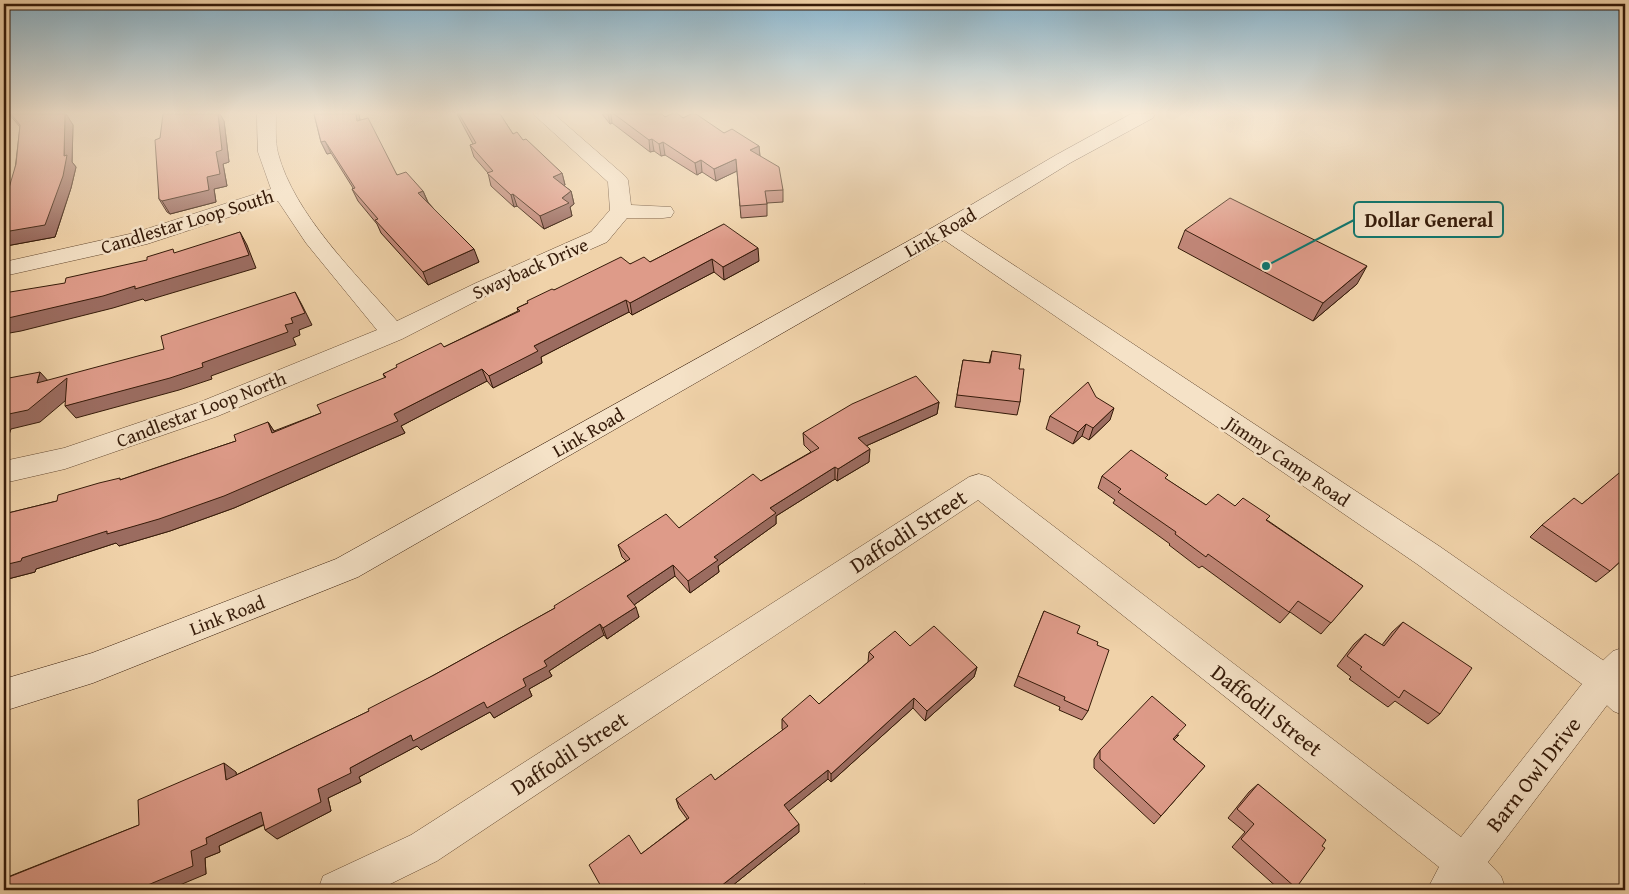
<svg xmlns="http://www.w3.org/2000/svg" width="1629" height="894" font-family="'Gentium Book Plus',serif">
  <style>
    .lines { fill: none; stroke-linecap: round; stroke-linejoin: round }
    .minor-casing { stroke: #644931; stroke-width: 1 }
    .tertiary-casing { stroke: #644931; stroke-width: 1 }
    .secondary-casing { stroke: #361b09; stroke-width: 1 }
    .minor { fill: #f5e2c7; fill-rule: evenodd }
    .tertiary { fill: #f5e2c7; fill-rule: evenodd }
    .secondary { fill: #f5e2c7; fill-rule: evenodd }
    .wall { fill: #bf8576; stroke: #361b09 }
    .shaded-wall { fill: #9b6c60; stroke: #361b09 }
    .building { fill: #de9b89; stroke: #361b09 }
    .labels { text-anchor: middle; stroke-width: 5; stroke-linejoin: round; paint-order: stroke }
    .street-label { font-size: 19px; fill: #361b09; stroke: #f5e2c7 }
    .near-street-label { font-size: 22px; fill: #361b09; stroke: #f5e2c7 }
    .leader { fill: none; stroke: #0f766e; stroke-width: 2 }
    .callout-dot { fill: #0f766e; stroke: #f5e2c7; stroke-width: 2 }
    .callout { fill: #f5e2c7; stroke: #0f766e; stroke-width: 2 }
    .callout-label { font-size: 20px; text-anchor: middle; font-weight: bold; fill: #361b09 }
  </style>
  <rect width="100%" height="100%" fill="#f0d2a9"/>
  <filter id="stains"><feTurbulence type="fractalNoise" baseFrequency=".004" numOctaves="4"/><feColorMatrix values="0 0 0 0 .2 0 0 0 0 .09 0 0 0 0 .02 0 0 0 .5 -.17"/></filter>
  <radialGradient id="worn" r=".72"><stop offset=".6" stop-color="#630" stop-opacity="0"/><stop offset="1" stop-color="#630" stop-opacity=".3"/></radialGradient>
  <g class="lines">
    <defs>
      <g id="minor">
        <path d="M257,114h19c0,13 -1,27 2,39 16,61 78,121 119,168l79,-38 115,-51 19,-22 -2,-28 -75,-68h21l71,62 3,4 3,25 40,2 3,5 -3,5 -8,1h-36l-20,24 -115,51 -90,46 -184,77 -153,53 -61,14v-22l60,-13 136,-46 177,-72 -71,-87 -28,-42 -131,43 -143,32v-14l130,-29 137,-44 -13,-37z"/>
        <polygon points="979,474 989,477 1461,837 1593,670 1613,651 1625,647 1625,684 1617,692 1488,862 1501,876 1506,890 1427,890 1439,867 978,500 437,861 378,890 318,890 323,876 411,835 969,477"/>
      </g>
      <polygon id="tertiary" points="945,223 953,225 1439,546 1617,670 1625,678 1625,716 1613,711 1593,692 1417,564 937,235 934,230 937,225"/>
      <polygon id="secondary" points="1131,114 1155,114 1153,118 1070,163 953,235 358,577 93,683 4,711 4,679 92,653 336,559 937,225 1056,155"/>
    </defs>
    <use href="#minor" class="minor-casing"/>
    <use href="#tertiary" class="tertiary-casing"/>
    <use href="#secondary" class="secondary-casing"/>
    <use href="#minor" class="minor"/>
    <use href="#tertiary" class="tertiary"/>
    <use href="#secondary" class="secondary"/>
  </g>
  <g class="wall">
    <polygon points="9,114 66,114 73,125 72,162 76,167 71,188 55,237 6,246 20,127"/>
    <polygon points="314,114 359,114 360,120 397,175 423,191 428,202 479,262 428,285 381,233 377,224 358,201 352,189 353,188 331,153 327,154 321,142"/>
    <polygon points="457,114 500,114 513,134 523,140 562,173 565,185 564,186 571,191 574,204 570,207 572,216 544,229 517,206 514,207 491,186 488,173 474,157 470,145 473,144"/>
    <polygon points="602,114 662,114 665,117 683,118 759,146 760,156 783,190 783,202 767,203 767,216 741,218 737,171 716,181 702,172 697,175 665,155 661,156 654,151 650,152 612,123 610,124"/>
    <polygon points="224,121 229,162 223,164 227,186 214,189 216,202 170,214 167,212 159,199 160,138"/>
    <polygon points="724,224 759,261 724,280 714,272 632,315 629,312 541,357 542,363 493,388 487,381 401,426 405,433 234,508 170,531 119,546 116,543 36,569 35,572 4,580 4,514 57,501 236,441 268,422 274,431 321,413 385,378 383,374 444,347 518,311 517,308 554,290 630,264 650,262"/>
    <polygon points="1185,230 1357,284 1313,321 1178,248"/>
    <polygon points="992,351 1019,369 1020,402 1017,415 955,407 963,360 989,363"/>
    <polygon points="939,402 937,414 866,446 869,462 837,481 835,479 776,516 776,524 718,566 719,572 690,593 675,576 634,605 639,617 607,639 604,635 549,671 552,676 529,689 532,696 494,718 490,712 421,750 417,746 359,777 361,782 328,798 331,811 277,839 264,825 219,846 220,852 205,858 206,874 4,890 4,878 5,878 139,825 236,772 236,775 369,711 555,608 626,561 622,557 618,545 679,528 811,452 804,445 803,433"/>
    <polygon points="1050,416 1110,420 1089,440 1082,436 1073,444 1046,429"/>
    <polygon points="1625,466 1625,557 1610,571 1596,582 1530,537 1542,525 1582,504 1620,473 1619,472"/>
    <polygon points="1102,476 1166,479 1206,505 1235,506 1267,520 1363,586 1321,634 1290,612 1280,623 1202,566 1199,568 1169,545 1170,544 1113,503 1115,500 1098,488"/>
    <polygon points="1044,611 1077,633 1097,645 1088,711 1082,720 1059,710 1060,707 1014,686"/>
    <polygon points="1403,622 1440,714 1428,724 1395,701 1388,707 1349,679 1351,677 1337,666 1354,644 1365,634 1382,645 1392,632"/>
    <polygon points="910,646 977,667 974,677 925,721 913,708 831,782 828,779 788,811 799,832 727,890 603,890 641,854 687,819 679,808 676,799 715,780 783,730 782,729 782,719 819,704 868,662 869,652"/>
    <polygon points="1179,735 1174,740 1205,766 1154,824 1094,768 1094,759 1100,750"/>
    <polygon points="1258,784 1322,846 1296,888 1292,890 1280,890 1232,847 1245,832 1228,818 1249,792"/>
  </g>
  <g class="shaded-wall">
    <polygon points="65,114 66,114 73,125 72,162 76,167 71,188 55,237 6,246 4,244 4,232 64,156"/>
    <polygon points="218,114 220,114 224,121 229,162 223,164 227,186 214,189 216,202 170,214 162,201 207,177"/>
    <polygon points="356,114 359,114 362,133 357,121"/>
    <polygon points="608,114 611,114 612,123 610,124"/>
    <polygon points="652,139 654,151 650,152 649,140"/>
    <polygon points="325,141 331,153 327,154 321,142"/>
    <polygon points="663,142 665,155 661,156 659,144"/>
    <polygon points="759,146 760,158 750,150"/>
    <polygon points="736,159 737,171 716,181 714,169"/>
    <polygon points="701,160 702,172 697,175 695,163"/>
    <polygon points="562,173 565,185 556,189 553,177"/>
    <polygon points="423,191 428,203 418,193"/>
    <polygon points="571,191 574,204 570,207 572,216 544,229 540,216"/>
    <polygon points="513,194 517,206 514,207 511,195"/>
    <polygon points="240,232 247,245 256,268 145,301 143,299 113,308 21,331 4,334 4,319"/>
    <polygon points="758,248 759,261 724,280 723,267"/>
    <polygon points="474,249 479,262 428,285 423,272"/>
    <polygon points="712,259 714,272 632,315 630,303"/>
    <polygon points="1367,266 1357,284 1313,321 1323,303"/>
    <polygon points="295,292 302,305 312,325 299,330 300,335 293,338 296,345 211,376 212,379 179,390 76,418 65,406 202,363 285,325 291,318"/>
    <polygon points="626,300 629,312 541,357 542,363 493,388 489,376 534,346"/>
    <polygon points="482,369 487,381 401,426 405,433 234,508 170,531 119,546 116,543 36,569 35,572 4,580 4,565 22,558 394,414"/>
    <polygon points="40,372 51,384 67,378 78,390 40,422 11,429 8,438 4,439 4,415 37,383"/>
    <polygon points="939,402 937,414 857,450 858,438"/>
    <polygon points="1114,408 1110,420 1089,440 1093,428"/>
    <polygon points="268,422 276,434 272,433"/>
    <polygon points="1086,424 1082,436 1073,444 1078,432"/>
    <polygon points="870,449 869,462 837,481 838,469"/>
    <polygon points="835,467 835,479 776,516 776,524 718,566 719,572 690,593 688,581 714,557 770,508"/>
    <polygon points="673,565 675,576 631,607 627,596"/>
    <polygon points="636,607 639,617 607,639 603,628"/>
    <polygon points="600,624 604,635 549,671 552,676 529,689 532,696 494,718 490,712 421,750 417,746 359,777 361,782 328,798 331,811 277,839 265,830 318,789 350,768 411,735 523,679 544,661"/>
    <polygon points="977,667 974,677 925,721 927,711"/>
    <polygon points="914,698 913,708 831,782 831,774"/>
    <polygon points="224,763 236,772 238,788 226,780"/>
    <polygon points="828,770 828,779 785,814 784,805"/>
    <polygon points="261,812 273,820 219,846 220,852 205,858 206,874 168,890 136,890 191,851 206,838"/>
    <polygon points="799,824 799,832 727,890 716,890"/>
  </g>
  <g class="building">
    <polygon points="11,114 65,114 64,156 67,155 63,176 45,225 4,232 4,205 16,164 20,125"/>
    <polygon points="163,114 218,114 222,150 216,152 220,174 207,177 209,190 162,201 159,199 155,140 160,138"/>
    <polygon points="314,114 356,114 357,121 368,118 397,175 406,172 423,191 418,193 474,249 423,272 375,220 378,219 352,189 355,188 325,141 321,142"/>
    <polygon points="459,114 500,114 513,134 517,132 523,140 526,139 562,173 553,177 571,191 562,198 569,203 540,216 513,194 511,195 487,173 493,171 470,145 476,143"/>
    <polygon points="614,114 662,114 665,117 671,114 678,114 683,118 691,114 696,114 724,133 732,129 759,146 750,150 779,167 783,190 765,191 767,204 740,206 736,159 714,169 701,160 695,163 663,142 659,144 652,139 649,140"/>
    <polygon points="1230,198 1367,266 1323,303 1185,230"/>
    <polygon points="724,224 758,248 723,267 712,259 630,303 626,300 534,346 538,351 489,376 482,369 394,414 398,421 224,496 159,519 107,534 107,531 22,558 21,561 4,565 4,514 57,501 58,495 99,483 120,478 120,480 236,441 234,435 268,422 272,433 321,413 317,405 386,377 383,374 397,367 396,365 441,343 444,347 520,311 517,308 528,303 527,301 552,289 554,290 621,257 630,264 644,257 650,262"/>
    <polygon points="240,232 249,255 135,289 135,286 103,296 4,319 4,293 65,283 66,278 147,260 147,257 173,249 174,253"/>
    <polygon points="295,292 305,313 291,318 293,323 285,325 288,332 202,363 203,367 170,378 65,406 67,378 28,410 4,415 4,379 40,372 37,383 164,349 161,336"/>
    <polygon points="992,351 1021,355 1019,369 1024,369 1020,402 957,395 963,360 990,363"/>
    <polygon points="916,376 939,402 858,438 870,449 838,469 835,467 770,508 776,513 714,557 718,560 688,581 673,565 627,596 636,607 603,628 600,624 544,661 547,666 523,679 526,686 487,708 484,702 413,741 411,735 350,768 351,773 318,789 321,802 265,830 261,812 206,838 207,844 191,851 193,866 136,890 4,890 4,879 139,825 138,800 224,763 226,780 369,711 368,709 434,675 555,608 554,606 630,559 618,545 666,514 679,528 753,474 761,481 819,448 803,433 852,404"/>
    <polygon points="1088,382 1096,397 1114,408 1093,428 1086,424 1078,432 1050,416"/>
    <polygon points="1131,450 1168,475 1165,478 1206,505 1218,494 1235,506 1243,498 1270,516 1266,520 1363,586 1331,623 1298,601 1289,612 1208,554 1206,557 1175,534 1176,532 1118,492 1121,489 1102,476"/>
    <polygon points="1625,468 1625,557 1610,571 1542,525 1574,498 1582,504"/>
    <polygon points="1044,611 1080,626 1077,633 1098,642 1097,645 1109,650 1088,711 1064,700 1065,697 1018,676"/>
    <polygon points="1403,622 1472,668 1440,714 1404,690 1399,698 1360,669 1362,667 1347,656 1365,634 1384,646"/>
    <polygon points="934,626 977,667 927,711 914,698 831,774 828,770 784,805 799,824 716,890 603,890 589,865 629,835 641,854 689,818 676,799 711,774 715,780 788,726 782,719 810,695 819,704 874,657 869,652 895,631 910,646"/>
    <polygon points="1152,696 1186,725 1173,739 1205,766 1161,816 1100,759 1100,750"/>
    <polygon points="1258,784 1326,840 1322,846 1325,848 1296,888 1241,839 1254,824 1237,809"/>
    <polygon points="865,884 868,890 853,890"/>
  </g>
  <linearGradient id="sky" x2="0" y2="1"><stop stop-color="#89b6cf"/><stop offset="0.47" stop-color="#f8ebd8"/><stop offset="1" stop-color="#f8ebd8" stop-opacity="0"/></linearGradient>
  <rect width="1629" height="240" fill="url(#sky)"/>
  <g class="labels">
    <g class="street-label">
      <text transform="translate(187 221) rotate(-17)" y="7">Candlestar Loop South</text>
      <text transform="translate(940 232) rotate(-30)" y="7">Link Road</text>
      <text transform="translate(530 268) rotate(-24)" y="7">Swayback Drive</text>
      <text transform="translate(201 409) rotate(-21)" y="7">Candlestar Loop North</text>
      <text transform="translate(588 432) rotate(-30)" y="7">Link Road</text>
      <text transform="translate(1288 461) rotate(34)" y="7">Jimmy Camp Road</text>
      <text transform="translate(227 615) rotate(-21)" y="7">Link Road</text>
    </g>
    <g class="near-street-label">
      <text transform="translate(908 531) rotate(-33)" y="8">Daffodil Street</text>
      <text transform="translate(1267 710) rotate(38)" y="8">Daffodil Street</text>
      <text transform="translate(569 753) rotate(-33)" y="8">Daffodil Street</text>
      <text transform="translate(1533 774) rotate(-52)" y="8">Barn Owl Drive</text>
    </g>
  </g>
  <path class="leader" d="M1266 266L1354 220"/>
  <circle class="callout-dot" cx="1266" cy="266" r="5"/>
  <rect class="callout" x="1354" y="202" width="149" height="35" rx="5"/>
  <g class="callout-label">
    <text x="1429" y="227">Dollar General</text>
  </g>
  <rect width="1629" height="894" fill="none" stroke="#f0d2a9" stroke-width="20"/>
  <rect x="5" y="5" width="1619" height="884" fill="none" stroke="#361b09" stroke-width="2.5"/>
  <rect x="10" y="10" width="1609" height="874" fill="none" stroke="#361b09"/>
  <rect width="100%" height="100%" filter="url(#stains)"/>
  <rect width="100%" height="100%" fill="url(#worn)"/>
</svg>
